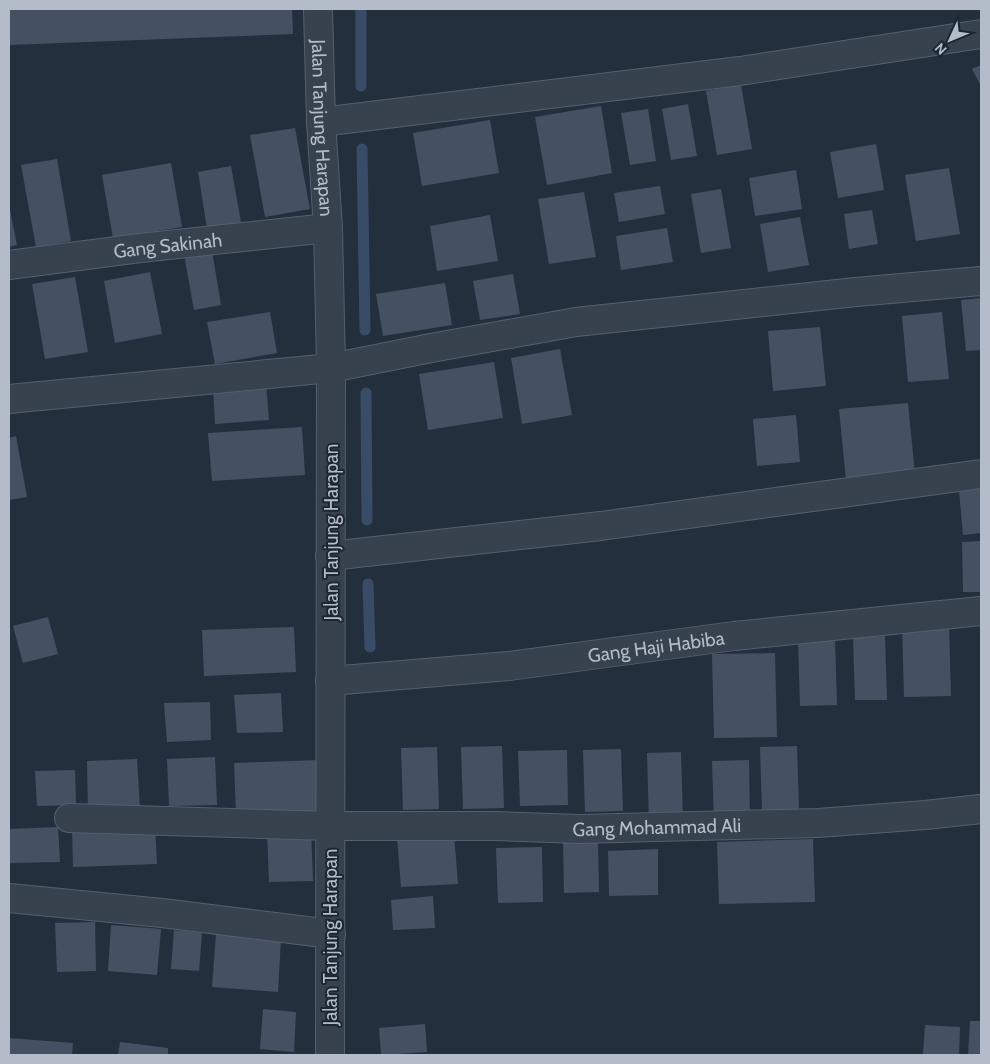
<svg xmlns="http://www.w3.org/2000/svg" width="990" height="1064" font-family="Cabin,sans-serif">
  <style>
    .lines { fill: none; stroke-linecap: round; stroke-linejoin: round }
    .stream { stroke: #394c67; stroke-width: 11 }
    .building { fill: #455162 }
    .minor-casing { stroke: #565f6c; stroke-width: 30 }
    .minor { stroke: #38414e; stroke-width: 28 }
    .labels { text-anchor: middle; stroke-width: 4; stroke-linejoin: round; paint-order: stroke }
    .street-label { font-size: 19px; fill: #b4bcc9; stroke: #1d2633 }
  </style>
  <rect width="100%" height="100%" fill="#242f3e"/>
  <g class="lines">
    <g class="stream">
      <polyline points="361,86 361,9"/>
      <polyline points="362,149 365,330"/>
      <polyline points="366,393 367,520"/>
      <polyline points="368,584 370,647"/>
    </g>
  </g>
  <g class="building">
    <polygon points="9,9 292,9 293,34 9,45"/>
    <polygon points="981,65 981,86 972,69"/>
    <polygon points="741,85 752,149 717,155 706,91"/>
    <polygon points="688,104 697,156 671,160 662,109"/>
    <polygon points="601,106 612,173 547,185 535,117"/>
    <polygon points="648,109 656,161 630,165 621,113"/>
    <polygon points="490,120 499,173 422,186 413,133"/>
    <polygon points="295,128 310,209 265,217 250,135"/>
    <polygon points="876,144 884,190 838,198 830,152"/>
    <polygon points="57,159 71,241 36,247 21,165"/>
    <polygon points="171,163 182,227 113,238 102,175"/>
    <polygon points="231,166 241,222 207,228 198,172"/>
    <polygon points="949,168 960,234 916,241 905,175"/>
    <polygon points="796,170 802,209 755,216 749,178"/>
    <polygon points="660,186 665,214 619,222 614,193"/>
    <polygon points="721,189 731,248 701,253 691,194"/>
    <polygon points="584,192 596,257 549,264 538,199"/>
    <polygon points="9,205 17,245 9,247"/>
    <polygon points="872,210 878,244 849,249 844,214"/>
    <polygon points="490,215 498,261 437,271 430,226"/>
    <polygon points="800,217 809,265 768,272 760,224"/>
    <polygon points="667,228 673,262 621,270 616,236"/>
    <polygon points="211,245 221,305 194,310 183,249"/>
    <polygon points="150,272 162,334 115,343 104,281"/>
    <polygon points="513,274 520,314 480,320 473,281"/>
    <polygon points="75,277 88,352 45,359 32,284"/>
    <polygon points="445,283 452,325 383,336 376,294"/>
    <polygon points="981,298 981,350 966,351 961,300"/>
    <polygon points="270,312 277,353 215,364 207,322"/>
    <polygon points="942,312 949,379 908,382 902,316"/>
    <polygon points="820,327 826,386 773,391 768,331"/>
    <polygon points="560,349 572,415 522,424 511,358"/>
    <polygon points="494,362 503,418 428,430 419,374"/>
    <polygon points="266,383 269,420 215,424 213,387"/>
    <polygon points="908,403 915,474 846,480 839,409"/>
    <polygon points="796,415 800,462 757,466 753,419"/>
    <polygon points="302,427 305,475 212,481 208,433"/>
    <polygon points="16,436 27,497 9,500 9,438"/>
    <polygon points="981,477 981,533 963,535 958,479"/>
    <polygon points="981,541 981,592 963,592 962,542"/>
    <polygon points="48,617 58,654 23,663 13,626"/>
    <polygon points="949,623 951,696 904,697 902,624"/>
    <polygon points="294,627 296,672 204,676 202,630"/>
    <polygon points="885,636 887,700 855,700 853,637"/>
    <polygon points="835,639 837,705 800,706 798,640"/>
    <polygon points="775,653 777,737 714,738 712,654"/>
    <polygon points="281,693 283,732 237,733 234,695"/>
    <polygon points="210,702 211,740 167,742 164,703"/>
    <polygon points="502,746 504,808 463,809 461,747"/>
    <polygon points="797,746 799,810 762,811 760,747"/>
    <polygon points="437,747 439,809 403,810 401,748"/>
    <polygon points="621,749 623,811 585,812 583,750"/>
    <polygon points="567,750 568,805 520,806 518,751"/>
    <polygon points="681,752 683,820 649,821 647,753"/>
    <polygon points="215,757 217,805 169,806 167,759"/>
    <polygon points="137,759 140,809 88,811 87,761"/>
    <polygon points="320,760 322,811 236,814 234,763"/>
    <polygon points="749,760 750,820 714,821 712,761"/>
    <polygon points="75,770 76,805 37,806 35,771"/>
    <polygon points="155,825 157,864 73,867 72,828"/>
    <polygon points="58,827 60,862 9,863 9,829"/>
    <polygon points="311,829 313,881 269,882 267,831"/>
    <polygon points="454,834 458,884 401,887 397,837"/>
    <polygon points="813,839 815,902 719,904 717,842"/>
    <polygon points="598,842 599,892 564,893 563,843"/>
    <polygon points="542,847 543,902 498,903 496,848"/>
    <polygon points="658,849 658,895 609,896 608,851"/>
    <polygon points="433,896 435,928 393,930 391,900"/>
    <polygon points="95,922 96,971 57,972 55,923"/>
    <polygon points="111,925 161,929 157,975 108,971"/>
    <polygon points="174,930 202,933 199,971 171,969"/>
    <polygon points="216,934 281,939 278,992 212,987"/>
    <polygon points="263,1009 296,1012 294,1052 260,1049"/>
    <polygon points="970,1021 981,1021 981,1055 968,1055"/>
    <polygon points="425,1024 427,1052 381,1055 379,1028"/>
    <polygon points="925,1025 960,1027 959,1055 923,1055"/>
    <polygon points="9,1038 73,1043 72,1055 9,1055"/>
    <polygon points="120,1042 168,1048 168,1055 118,1055"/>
  </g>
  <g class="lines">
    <defs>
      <g id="minor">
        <path id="s1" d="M318,9l3,113 7,106 3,140 -1,687"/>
        <polyline points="321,122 740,71 981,34"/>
        <path id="s2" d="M9,265l131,-17 188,-20"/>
        <polyline points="9,399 331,368 431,348 576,322 856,292 981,281"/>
        <polyline points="330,556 601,526 981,474"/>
        <path id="s3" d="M330,681l179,-15 225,-30 247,-25"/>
        <path id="s4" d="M69,818l261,8h166l83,3 239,-6 107,-8 56,-6"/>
        <polyline points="9,898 162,913 331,934"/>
      </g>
    </defs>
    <use href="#minor" class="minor-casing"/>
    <use href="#minor" class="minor"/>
  </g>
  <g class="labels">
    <g class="street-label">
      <text dy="7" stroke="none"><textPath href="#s1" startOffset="119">Jalan Tanjung Harapan</textPath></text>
      <text dy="7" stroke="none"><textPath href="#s2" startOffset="160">Gang Sakinah</textPath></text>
      <text transform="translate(331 532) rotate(-90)" y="7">Jalan Tanjung Harapan</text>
      <text dy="7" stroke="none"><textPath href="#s3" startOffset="328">Gang Haji Habiba</textPath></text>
      <text dy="7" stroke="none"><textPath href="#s4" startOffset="588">Gang Mohammad Ali</textPath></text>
      <text transform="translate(330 937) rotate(-90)" y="7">Jalan Tanjung Harapan</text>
    </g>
  </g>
  <rect width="990" height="1064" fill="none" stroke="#b4bcc9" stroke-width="20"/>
  <g transform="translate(950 40) rotate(226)" stroke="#1d2633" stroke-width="4" paint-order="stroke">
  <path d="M0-4L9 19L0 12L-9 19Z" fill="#b4bcc9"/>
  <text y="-8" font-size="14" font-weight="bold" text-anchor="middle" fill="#b4bcc9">N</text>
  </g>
</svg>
